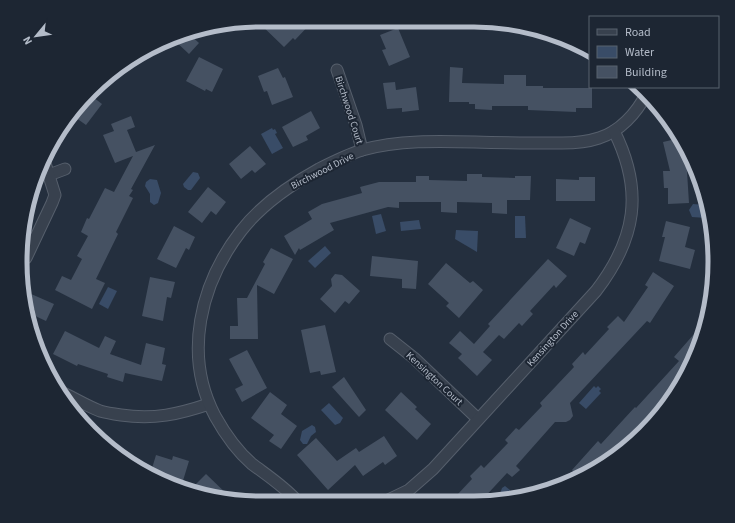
<svg xmlns="http://www.w3.org/2000/svg" width="735" height="523" font-family="'Source Sans 3',sans-serif">
  <style>
    .water { fill: #394c67 }
    .building { fill: #455162 }
    .lines { fill: none; stroke-linecap: round; stroke-linejoin: round }
    .minor-casing { stroke: #565f6c; stroke-width: 13 }
    .minor { stroke: #38414e; stroke-width: 11 }
    .labels { text-anchor: middle; stroke-width: 4; stroke-linejoin: round; paint-order: stroke }
    .street-label { font-size: 10px; fill: #b4bcc9; stroke: #1d2633 }
    .rim { fill: none; stroke: #b4bcc9; stroke-width: 5 }
  </style>
  <rect width="100%" height="100%" fill="#242f3e"/>
  <g class="water">
    <polygon points="272,128 273,130 275,129 277,133 275,134 283,148 272,154 261,134"/>
    <polygon points="193,172 198,173 200,178 191,190 188,190 184,187 183,184"/>
    <polygon points="150,179 157,180 161,193 158,203 154,205 150,202 150,194 145,186 146,182"/>
    <polygon points="693,204 705,205 706,218 692,217 689,210"/>
    <polygon points="381,214 386,231 376,234 372,216"/>
    <polygon points="515,216 525,216 526,238 515,238"/>
    <polygon points="419,220 421,229 401,231 400,222"/>
    <polygon points="456,230 478,231 477,252 455,239"/>
    <polygon points="325,246 331,253 315,268 308,261"/>
    <polygon points="108,287 117,291 108,309 99,304"/>
    <polygon points="594,386 596,388 598,386 601,389 599,391 601,393 586,409 579,403"/>
    <polygon points="329,403 343,418 340,423 335,425 321,410"/>
    <polygon points="312,425 315,427 316,432 311,436 307,444 303,444 300,440 302,431"/>
    <polygon points="505,486 510,490 509,495 504,501 495,501 496,496 500,494 502,488"/>
  </g>
  <g class="building">
    <polygon points="262,20 293,21 313,21 295,40 293,38 284,47 257,21"/>
    <polygon points="398,28 410,57 389,66 382,50 386,49 380,35"/>
    <polygon points="188,33 199,43 189,54 174,40"/>
    <polygon points="199,57 223,69 212,92 206,89 205,91 186,81"/>
    <polygon points="450,67 463,68 462,83 504,84 504,75 526,75 526,86 543,86 543,88 592,88 592,108 576,108 576,112 528,110 528,106 492,106 492,110 475,109 475,104 469,104 469,102 449,102"/>
    <polygon points="278,68 283,78 285,77 293,97 272,105 267,91 264,92 258,76"/>
    <polygon points="395,82 396,90 416,87 419,110 402,112 402,108 387,109 383,83"/>
    <polygon points="89,94 102,104 86,125 72,115 80,102"/>
    <polygon points="311,111 320,128 306,136 308,140 293,147 282,127"/>
    <polygon points="131,116 135,127 127,130 136,152 155,145 131,189 133,190 129,196 133,198 116,232 118,234 96,279 105,283 92,309 55,290 62,276 71,280 82,259 77,256 88,236 81,232 87,218 89,219 105,188 114,192 133,156 115,163 103,135 114,131 111,124"/>
    <polygon points="676,139 686,156 689,203 668,204 668,188 664,188 663,171 670,171 663,142"/>
    <polygon points="250,146 266,164 255,173 252,170 241,179 229,164"/>
    <polygon points="467,174 482,174 482,177 515,178 515,176 531,176 530,200 507,200 507,214 492,213 492,203 457,202 457,213 441,212 441,202 399,202 399,208 388,207 330,223 334,230 300,250 299,248 295,255 284,236 312,219 308,212 322,204 362,193 360,187 379,182 416,182 416,176 429,176 429,180 467,181"/>
    <polygon points="579,177 595,177 595,201 556,201 556,179 579,180"/>
    <polygon points="208,187 226,202 216,215 211,211 202,223 188,212"/>
    <polygon points="570,218 591,228 585,244 580,242 574,256 556,248"/>
    <polygon points="666,221 690,227 685,247 695,250 690,269 659,261 665,237 662,237"/>
    <polygon points="174,226 195,237 189,250 186,248 176,268 157,259"/>
    <polygon points="271,248 293,259 274,294 257,285 258,339 230,339 230,326 238,326 237,298 247,298 265,264 263,262"/>
    <polygon points="372,256 418,261 416,289 402,288 402,279 370,276"/>
    <polygon points="548,259 567,276 556,288 554,285 530,311 533,314 522,326 519,323 504,339 499,335 483,352 492,360 477,376 458,358 462,354 449,343 460,331 474,344 490,326 488,324"/>
    <polygon points="446,263 470,283 473,281 483,290 459,318 446,306 449,303 428,284"/>
    <polygon points="653,272 674,286 650,323 647,321 570,403 573,416 570,420 566,422 555,422 516,466 520,470 512,477 507,473 481,501 463,501 457,495 472,479 470,476 481,465 484,468 508,443 505,440 516,428 519,430 542,406 540,403 574,367 572,364 583,352 585,355 609,329 607,327 618,316 624,322 648,287 645,285"/>
    <polygon points="335,274 342,275 360,291 349,304 345,301 335,313 320,299 332,286 331,279"/>
    <polygon points="150,277 175,282 171,298 167,297 163,321 142,316"/>
    <polygon points="22,290 54,304 46,321 33,315 35,309 26,305"/>
    <polygon points="325,325 336,372 321,375 320,371 310,373 301,330"/>
    <polygon points="701,326 690,368 666,399 648,419 650,421 633,443 580,478 572,470 598,441 601,444 635,407 636,408 679,361 674,357"/>
    <polygon points="65,331 99,348 105,336 116,341 110,354 141,365 146,343 165,348 162,364 166,365 162,381 125,373 123,382 107,377 108,374 78,364 77,366 53,354"/>
    <polygon points="247,350 267,388 242,402 235,389 243,385 229,359"/>
    <polygon points="344,377 366,410 359,417 332,387"/>
    <polygon points="270,392 287,405 281,414 297,426 281,449 269,441 274,435 251,418"/>
    <polygon points="401,392 417,407 415,409 431,424 417,440 385,410"/>
    <polygon points="384,436 397,456 385,465 383,462 363,476 355,465 328,490 297,455 316,438 337,461 356,448 359,452"/>
    <polygon points="156,455 172,460 173,456 189,461 182,484 167,479 166,481 155,478 150,475"/>
    <polygon points="206,474 231,498 192,488"/>
  </g>
  <g class="lines">
    <defs>
      <g id="minor">
        <polyline points="337,70 356,125 362,150"/>
        <polyline points="49,175 65,169"/>
        <polyline points="26,258 52,203 55,195 44,160"/>
        <polyline points="390,339 414,358 478,419"/>
        <path d="M61,392c13,6 26,14 39,19 7,2 14,3 21,4 33,5 58,-1 88,-11"/>
        <path d="M298,502c-13,-15 -30,-26 -46,-38 -15,-13 -27,-30 -37,-48 -32,-61 -15,-132 26,-185 20,-26 49,-46 78,-62 14,-7 28,-14 43,-19 36,-10 76,-9 113,-8 29,1 58,1 87,1 13,0 25,-1 37,-5 20,-6 38,-25 47,-44"/>
        <path d="M384,502l25,-12 24,-21 163,-178c40,-52 48,-100 18,-160"/>
      </g>
    </defs>
    <use href="#minor" class="minor-casing"/>
    <use href="#minor" class="minor"/>
  </g>
  <g class="labels">
    <g class="street-label">
      <text transform="translate(350 110) rotate(72)" y="4">Birchwood Court</text>
      <text transform="translate(322 170) rotate(-27)" y="4">Birchwood Drive</text>
      <text transform="translate(552 338) rotate(-48)" y="4">Kensington Drive</text>
      <text transform="translate(435 378) rotate(43)" y="4">Kensington Court</text>
    </g>
  </g>
  <path d="M0 0H735V523H0ZM261 27H474A234 234 0 0 1 708 261V262A234 234 0 0 1 474 496H261A234 234 0 0 1 27 262V261A234 234 0 0 1 261 27Z" fill="#1d2633" fill-rule="evenodd"/>
  <path class="rim" d="M261 27H474A234 234 0 0 1 708 261V262A234 234 0 0 1 474 496H261A234 234 0 0 1 27 262V261A234 234 0 0 1 261 27Z"/>
  <rect x="589" y="16" width="130" height="72" fill="#1d2633" stroke="#59626f"/>
  <rect x="597" y="29" width="20" height="6" fill="#38414e" stroke="#59626f"/>
  <text x="625" y="36" font-size="12" fill="#b4bcc9">Road</text>
  <rect x="597" y="46" width="20" height="12" fill="#394c67" stroke="#59626f"/>
  <text x="625" y="56" font-size="12" fill="#b4bcc9">Water</text>
  <rect x="597" y="66" width="20" height="12" fill="#455162" stroke="#59626f"/>
  <text x="625" y="76" font-size="12" fill="#b4bcc9">Building</text>
  <g transform="translate(36 36) rotate(241)" stroke="#1d2633" stroke-width="3" paint-order="stroke">
  <path d="M0-3L7 15L0 10L-7 15Z" fill="#b4bcc9"/>
  <text y="-6" font-size="11" font-weight="bold" text-anchor="middle" fill="#b4bcc9">N</text>
  </g>
</svg>
